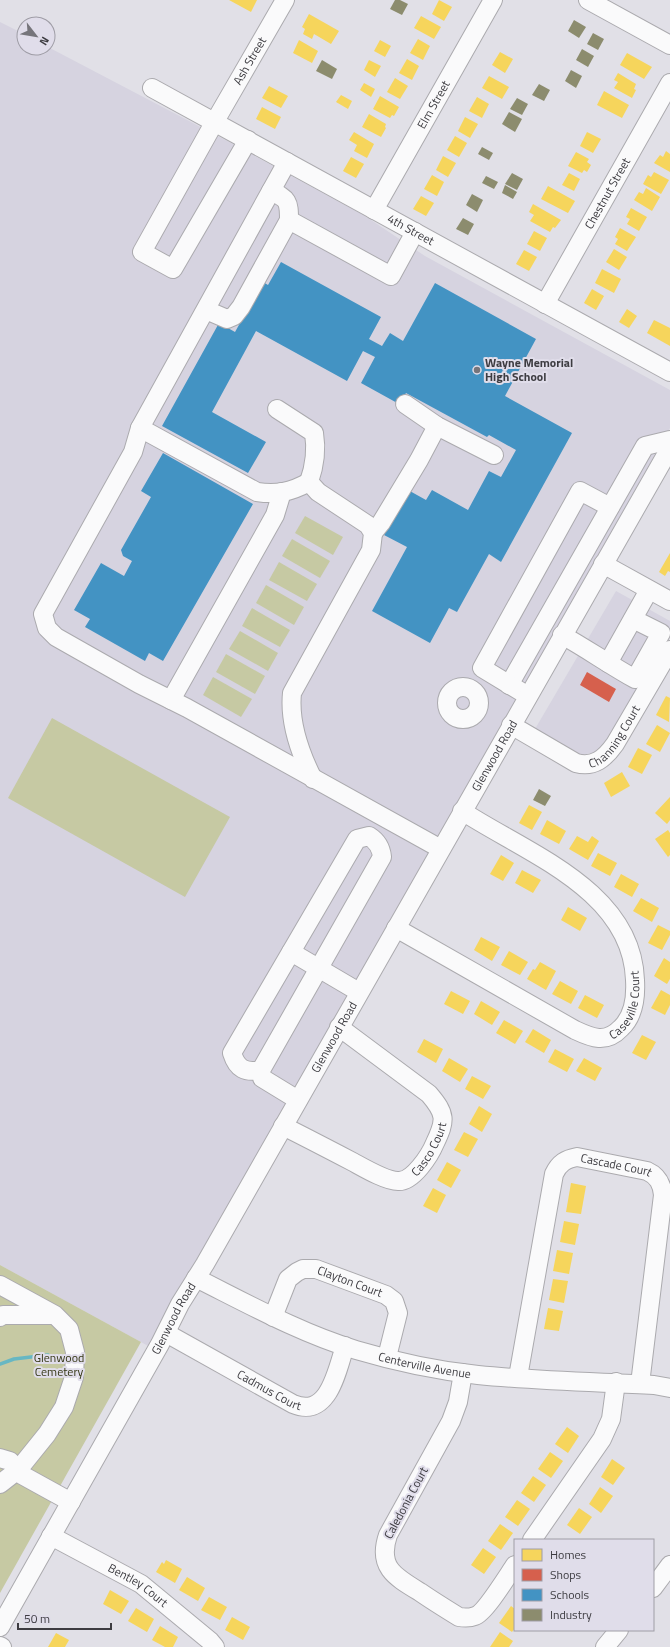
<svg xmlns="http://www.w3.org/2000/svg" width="670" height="1647" font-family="'Titillium Web',sans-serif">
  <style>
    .built { fill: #d6d3e0 }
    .green { fill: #c6c9a3 }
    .homes { fill: #f6d55c }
    .shops { fill: #d6604d }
    .schools { fill: #4393c3 }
    .industry { fill: #8c8c6e }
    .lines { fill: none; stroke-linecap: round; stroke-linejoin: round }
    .stream { stroke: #67b7c3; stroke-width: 3.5 }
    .minor-casing { stroke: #abaaae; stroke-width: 20 }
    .minor { stroke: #fafafb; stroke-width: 18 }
    .poi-dot { fill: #76757b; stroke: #e0ddea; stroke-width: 1.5 }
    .labels { text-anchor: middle; stroke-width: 4; stroke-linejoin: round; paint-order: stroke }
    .street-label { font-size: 12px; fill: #3d3c41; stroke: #e0ddea }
    .poi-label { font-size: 12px; font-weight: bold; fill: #3d3c41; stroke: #e0ddea; text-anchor: start }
    .park-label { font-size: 12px; fill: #343614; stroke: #e0ddea }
  </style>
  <rect width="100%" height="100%" fill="#e1e0e7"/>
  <g class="built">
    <polygon points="0,22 24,34 24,48 48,48 48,47 233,144 365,216 425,256 670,390 670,428 252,1164 150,1347 0,1265"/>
    <polygon points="616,591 670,621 670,633 603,751 580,755 535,729"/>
  </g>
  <g class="green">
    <polygon points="305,516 343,537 333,555 295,533"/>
    <polygon points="292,539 330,561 320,578 282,556"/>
    <polygon points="279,562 317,584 307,601 269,580"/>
    <polygon points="266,585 304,607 294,625 256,603"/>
    <polygon points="252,608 290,630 280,647 242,626"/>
    <polygon points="240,631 278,653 268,671 229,649"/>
    <polygon points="226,654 265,676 255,694 216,672"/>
    <polygon points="213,677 252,699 241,717 203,695"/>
    <polygon points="52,718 230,817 185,897 8,798"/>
    <polygon points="0,1265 141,1342 0,1593"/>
  </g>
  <g class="homes">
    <polygon points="229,0 257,0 251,12"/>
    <polygon points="439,0 452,7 444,21 432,14"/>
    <polygon points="309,14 339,31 331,44 314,34 312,39 303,34 305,29 302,27"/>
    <polygon points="421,16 441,27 434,39 414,28"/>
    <polygon points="418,39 430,46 423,60 410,53"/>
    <polygon points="299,40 318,51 312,63 293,53"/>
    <polygon points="380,40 391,46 385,57 374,51"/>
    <polygon points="500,52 513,59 505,73 492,65"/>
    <polygon points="627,53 652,67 644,79 620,65"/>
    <polygon points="407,59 419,66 412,80 399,73"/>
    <polygon points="369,60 381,66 375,77 364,70"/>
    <polygon points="618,73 636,84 634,89 636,90 632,98 614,88 618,82 614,80"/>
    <polygon points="489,76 509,87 502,99 482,88"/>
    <polygon points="395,78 408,86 400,99 387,92"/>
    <polygon points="364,83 375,89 371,97 360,90"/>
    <polygon points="269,86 288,96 281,108 262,98"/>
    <polygon points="604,91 629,105 622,118 597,105"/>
    <polygon points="341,95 352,101 348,109 336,102"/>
    <polygon points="380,96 399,107 394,116 392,115 390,118 373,109"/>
    <polygon points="477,97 489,104 482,118 469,111"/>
    <polygon points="262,107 281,117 275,129 256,119"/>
    <polygon points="369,114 386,124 385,127 386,128 381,137 362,127"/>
    <polygon points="465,117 478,124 470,138 458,131"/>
    <polygon points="354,132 374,144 367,158 354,151 357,145 349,140"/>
    <polygon points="587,132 601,139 593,153 580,146"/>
    <polygon points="455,136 467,143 459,157 447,150"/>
    <polygon points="666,151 670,154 670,172 654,163 660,155 663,157"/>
    <polygon points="576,152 589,159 587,162 591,165 587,172 584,170 582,173 568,166"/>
    <polygon points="443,156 456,163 448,177 436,170"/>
    <polygon points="351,157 364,164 356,178 343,171"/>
    <polygon points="654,172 669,180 661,194 643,184 648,175 651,177"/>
    <polygon points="569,173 580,179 574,191 562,185"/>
    <polygon points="432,175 444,182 437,196 424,189"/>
    <polygon points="548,186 575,201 568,213 541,199"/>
    <polygon points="646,188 660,197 652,211 634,200 639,192 643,194"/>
    <polygon points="421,196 434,203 426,216 413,209"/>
    <polygon points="533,204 561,220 555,228 553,227 550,232 530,221 534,215 529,212"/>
    <polygon points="631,208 647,217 639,231 627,224 630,219 626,217"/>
    <polygon points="620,228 636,237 627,251 615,244 618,239 615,237"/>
    <polygon points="534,231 547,238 540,251 527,244"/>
    <polygon points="614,249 627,257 619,270 606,262"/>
    <polygon points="524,250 537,257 529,271 516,264"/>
    <polygon points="602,269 621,279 614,293 595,283"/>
    <polygon points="592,289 604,296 596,310 584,303"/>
    <polygon points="627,309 637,316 629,328 619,322"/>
    <polygon points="654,320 670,328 670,346 647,333"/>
    <polygon points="670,553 670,572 668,571 665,576 659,572"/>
    <polygon points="666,696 670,698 669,722 656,715"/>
    <polygon points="657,725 670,733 660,752 646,744"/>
    <polygon points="638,748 652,755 642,774 628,767"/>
    <polygon points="622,772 630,786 611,797 604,783"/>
    <polygon points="670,797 670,820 667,824 655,813"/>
    <polygon points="529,805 542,812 532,830 519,823"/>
    <polygon points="547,820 566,831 559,844 540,834"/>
    <polygon points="668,830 670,833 670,855 668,857 655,839"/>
    <polygon points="577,836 588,842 592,836 599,841 588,860 569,849"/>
    <polygon points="598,853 617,863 610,876 591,866"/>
    <polygon points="501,855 514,863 503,881 490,874"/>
    <polygon points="522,870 541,880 533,893 515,883"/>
    <polygon points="621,874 639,884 632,897 614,887"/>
    <polygon points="641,898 659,908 652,922 633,911"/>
    <polygon points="568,907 587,918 580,931 561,920"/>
    <polygon points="658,925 670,931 670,935 662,950 648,943"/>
    <polygon points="481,937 500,947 492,961 474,950"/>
    <polygon points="509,951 528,962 520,975 501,965"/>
    <polygon points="664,958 670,962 670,979 667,984 654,976"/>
    <polygon points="540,962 556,971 546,990 527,979 533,969 535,970"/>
    <polygon points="560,981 578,991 571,1004 552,994"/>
    <polygon points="661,990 670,995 670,1005 665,1015 651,1008"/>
    <polygon points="451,991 470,1001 463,1014 444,1004"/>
    <polygon points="585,995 604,1005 597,1018 578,1008"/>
    <polygon points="481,1001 500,1012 492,1025 474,1014"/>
    <polygon points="504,1020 523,1031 515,1044 496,1033"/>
    <polygon points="533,1029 551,1040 544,1053 525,1042"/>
    <polygon points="642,1035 656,1042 646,1060 632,1053"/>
    <polygon points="424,1039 443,1049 436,1063 417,1052"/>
    <polygon points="555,1049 574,1059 567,1072 548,1062"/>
    <polygon points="449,1058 468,1069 460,1082 442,1071"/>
    <polygon points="584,1058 602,1068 595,1081 576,1071"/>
    <polygon points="472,1076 491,1086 483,1099 465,1089"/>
    <polygon points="479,1106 492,1114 482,1132 469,1124"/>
    <polygon points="464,1132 478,1139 468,1157 454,1150"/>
    <polygon points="447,1162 461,1170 451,1188 437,1180"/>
    <polygon points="571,1183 586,1186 581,1214 566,1212"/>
    <polygon points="433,1188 446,1195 437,1213 423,1206"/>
    <polygon points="564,1221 579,1224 575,1245 560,1242"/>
    <polygon points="557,1250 573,1253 569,1274 553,1271"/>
    <polygon points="553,1279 568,1281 564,1303 549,1300"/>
    <polygon points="548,1308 563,1311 559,1331 544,1329"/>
    <polygon points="567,1427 579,1436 568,1453 555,1444"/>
    <polygon points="550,1452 563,1461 551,1478 538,1469"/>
    <polygon points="612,1459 625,1468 613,1485 601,1477"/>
    <polygon points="533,1476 546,1485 534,1502 521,1493"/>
    <polygon points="600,1487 613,1496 601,1513 589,1504"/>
    <polygon points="517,1500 530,1509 518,1526 505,1517"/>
    <polygon points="579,1508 592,1517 580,1534 567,1525"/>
    <polygon points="500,1524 513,1533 501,1550 488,1541"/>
    <polygon points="483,1548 496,1557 484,1574 471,1565"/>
    <polygon points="166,1560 182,1569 175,1583 156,1572 162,1562 164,1564"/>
    <polygon points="187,1577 205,1588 198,1601 179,1590"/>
    <polygon points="110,1590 129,1601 121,1614 103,1604"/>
    <polygon points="209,1597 227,1607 220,1620 201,1610"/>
    <polygon points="511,1606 515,1609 515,1628 512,1632 499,1623"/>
    <polygon points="136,1608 154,1619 147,1632 128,1621"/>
    <polygon points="232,1617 250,1627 243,1640 225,1630"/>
    <polygon points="160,1626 178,1637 173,1647 165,1647 152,1640"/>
    <polygon points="500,1632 513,1641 509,1647 490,1647"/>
    <polygon points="56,1633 69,1640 65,1647 48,1647"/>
  </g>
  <polygon class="shops" points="587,672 616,689 609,702 580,685"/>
  <g class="schools">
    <polygon points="281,262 381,317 369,339 382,346 390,333 403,341 435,283 536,339 505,396 572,433 501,562 489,554 457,612 449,608 430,643 372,611 407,547 384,535 408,490 426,500 432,490 468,510 489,471 501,477 516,450 489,435 487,437 406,393 399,404 361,383 375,357 363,351 347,381 256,331 212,412 266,442 248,473 162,426 219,323 235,332 263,282 268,285"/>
    <polygon points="163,453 253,504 163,661 149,653 145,661 85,627 90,619 74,610 101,563 124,576 132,561 123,556 121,550 151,497 141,491"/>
  </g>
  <g class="industry">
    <polygon points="395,0 400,0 408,4 402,15 390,9"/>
    <polygon points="574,20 586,27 579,38 568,31"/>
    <polygon points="593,33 604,39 598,50 587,44"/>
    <polygon points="582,49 594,56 588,67 576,60"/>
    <polygon points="322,60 337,69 332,79 316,71"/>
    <polygon points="571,70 582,76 576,88 565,81"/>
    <polygon points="539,84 550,90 544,101 532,95"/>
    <polygon points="517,98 528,104 522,115 510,109"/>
    <polygon points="509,112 522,119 515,132 502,124"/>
    <polygon points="482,147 493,153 489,160 478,154"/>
    <polygon points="512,173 523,179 517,190 505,184"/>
    <polygon points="486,176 498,182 494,189 482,183"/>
    <polygon points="505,185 517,192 513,199 502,193"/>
    <polygon points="472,194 483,200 477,212 466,205"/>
    <polygon points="463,218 474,224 468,235 456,229"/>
    <polygon points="539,789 551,796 545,806 533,800"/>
  </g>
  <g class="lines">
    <polyline class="stream" points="0,1364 14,1359 48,1355"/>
    <defs>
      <g id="minor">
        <polyline points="588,0 670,45"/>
        <path id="s1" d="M152,88l518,284"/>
        <path id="s2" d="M248,140l-75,129 -31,-17 72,-129 71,-123"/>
        <polyline points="287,162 140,428 133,452 43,614 47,628 56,637 139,684 187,708 441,849"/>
        <path id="s3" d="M374,210l119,-210"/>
        <polyline points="289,220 391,276 415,232"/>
        <path id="s4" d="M545,304l125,-221"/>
        <path d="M206,310l21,9 7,-3 7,-9 48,-87c0,-19 -1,-21 -18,-29"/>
        <polyline points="405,404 437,426 494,455"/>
        <path d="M277,409l37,24c3,18 1,32 -5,49"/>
        <path d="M140,428l117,64c20,3 34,0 52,-10l9,10 50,33 5,8 -2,17 -79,143c-3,29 8,60 21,86"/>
        <polyline points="373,533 381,523 419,460 437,426"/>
        <polyline points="603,564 670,601"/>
        <path d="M562,635c25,14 48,30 73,44l26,-46 -28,-14"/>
        <polyline points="608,663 649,590"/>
        <polyline points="509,685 645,446 670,440"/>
        <circle cx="463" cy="703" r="16"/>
        <polyline points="520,691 482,668 580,491 610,507"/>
        <polyline points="171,700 275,515 282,492"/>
        <path id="s5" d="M511,725l65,38c18,5 29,-5 39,-19l55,-94"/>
        <path id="s6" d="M396,928l179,102c17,8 31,14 46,-2 13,-12 15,-31 14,-48 -3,-90 -109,-127 -173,-169"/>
        <polyline points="291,952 359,992"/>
        <path d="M261,1070c-16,3 -24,-1 -29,-17l125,-214 12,-3c8,5 12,11 13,21l-121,213 1,8 36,22"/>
        <path id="s7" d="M283,1126c24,12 47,24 70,36 11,6 33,19 45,19 15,1 32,-26 37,-38 11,-23 11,-29 -6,-49l-90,-67"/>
        <path id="s8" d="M196,1278c52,26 104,55 160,72 37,11 84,21 122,25 59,6 118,7 176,10l16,3"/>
        <polyline points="0,1285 55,1315 69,1329 75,1352 74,1377 64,1407 47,1434 18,1470 0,1484"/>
        <polyline points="0,1317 3,1315 54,1315"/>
        <path id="s9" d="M273,1317l15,-38 9,-7 6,-3h13l70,26 8,6 4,12 -11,44"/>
        <path id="s10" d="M166,1333l127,71c36,15 44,-34 52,-58"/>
        <path d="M463,1373l-5,29 -7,19 -63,114c-11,32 7,42 32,57 13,9 26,17 39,25 6,1 11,1 16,-1 10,-3 33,-41 40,-51"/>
        <path id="s11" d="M518,1377l36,-203c5,-11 12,-15 23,-17l70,14c11,5 15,13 16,24l-23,189"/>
        <polyline points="0,1458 10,1461 22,1475 71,1502"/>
        <path id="s12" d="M51,1536l90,48 69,57 5,6"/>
        <polyline points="532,1540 602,1439 611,1419 616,1382"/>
        <polyline points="653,1588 670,1565"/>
        <path id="s13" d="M0,1627l160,-283 20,-40 25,-40 465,-816"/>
        <polyline points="0,1646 2,1647"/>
        <polyline points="605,1647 619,1630"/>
      </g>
    </defs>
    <use href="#minor" class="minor-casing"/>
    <use href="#minor" class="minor"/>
  </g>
  <circle class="poi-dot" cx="477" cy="370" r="4"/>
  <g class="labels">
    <g class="street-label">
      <text dy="4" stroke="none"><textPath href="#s2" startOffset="404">Ash Street</textPath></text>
      <text dy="4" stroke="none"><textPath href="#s3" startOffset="121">Elm Street</textPath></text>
      <text dy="4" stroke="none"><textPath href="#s4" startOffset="127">Chestnut Street</textPath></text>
      <text dy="4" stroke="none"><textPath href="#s1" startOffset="295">4th Street</textPath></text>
      <text dy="4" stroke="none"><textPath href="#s5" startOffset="127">Channing Court</textPath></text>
      <text dy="4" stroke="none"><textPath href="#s13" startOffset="1002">Glenwood Road</textPath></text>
      <text dy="4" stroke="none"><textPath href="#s6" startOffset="280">Caseville Court</textPath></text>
      <text dy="4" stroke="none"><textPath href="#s13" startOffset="678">Glenwood Road</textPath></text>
      <text dy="4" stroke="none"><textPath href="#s7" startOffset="175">Casco Court</textPath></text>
      <text dy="4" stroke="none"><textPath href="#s11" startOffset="276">Cascade Court</textPath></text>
      <text dy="4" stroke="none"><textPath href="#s9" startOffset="108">Clayton Court</textPath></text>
      <text dy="4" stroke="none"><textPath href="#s13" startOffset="354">Glenwood Road</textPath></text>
      <text dy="4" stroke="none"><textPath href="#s8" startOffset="246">Centerville Avenue</textPath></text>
      <text dy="4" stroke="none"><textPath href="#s10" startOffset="118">Cadmus Court</textPath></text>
      <text transform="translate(406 1503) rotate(-62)" y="4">Caledonia Court</text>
      <text dy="4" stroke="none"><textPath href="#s12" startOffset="100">Bentley Court</textPath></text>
    </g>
    <g class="poi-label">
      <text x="485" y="367">Wayne Memorial<tspan x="485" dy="14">High School</tspan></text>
    </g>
    <g class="park-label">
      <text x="59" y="1362">Glenwood<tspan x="59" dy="14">Cemetery</tspan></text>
    </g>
  </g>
  <rect x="514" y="1539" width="140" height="92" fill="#e0ddea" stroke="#9f9da6"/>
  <rect x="522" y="1549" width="20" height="12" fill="#f6d55c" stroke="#9f9da6"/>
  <text x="550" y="1559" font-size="12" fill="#3d3c41">Homes</text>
  <rect x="522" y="1569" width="20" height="12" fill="#d6604d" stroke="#9f9da6"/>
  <text x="550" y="1579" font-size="12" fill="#3d3c41">Shops</text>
  <rect x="522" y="1589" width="20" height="12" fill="#4393c3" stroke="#9f9da6"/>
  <text x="550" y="1599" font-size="12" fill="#3d3c41">Schools</text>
  <rect x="522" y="1609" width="20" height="12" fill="#8c8c6e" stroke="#9f9da6"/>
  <text x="550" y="1619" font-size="12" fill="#3d3c41">Industry</text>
  <g transform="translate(36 36) rotate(121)"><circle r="19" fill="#e0ddea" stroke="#9f9da6"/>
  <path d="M0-3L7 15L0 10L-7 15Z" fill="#76757b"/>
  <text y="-6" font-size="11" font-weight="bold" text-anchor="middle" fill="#3d3c41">N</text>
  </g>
  <path d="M18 1623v6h93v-6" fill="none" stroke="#3d3c41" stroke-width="2"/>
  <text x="24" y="1623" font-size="12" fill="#3d3c41" stroke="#e0ddea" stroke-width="3" paint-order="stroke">50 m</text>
</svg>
